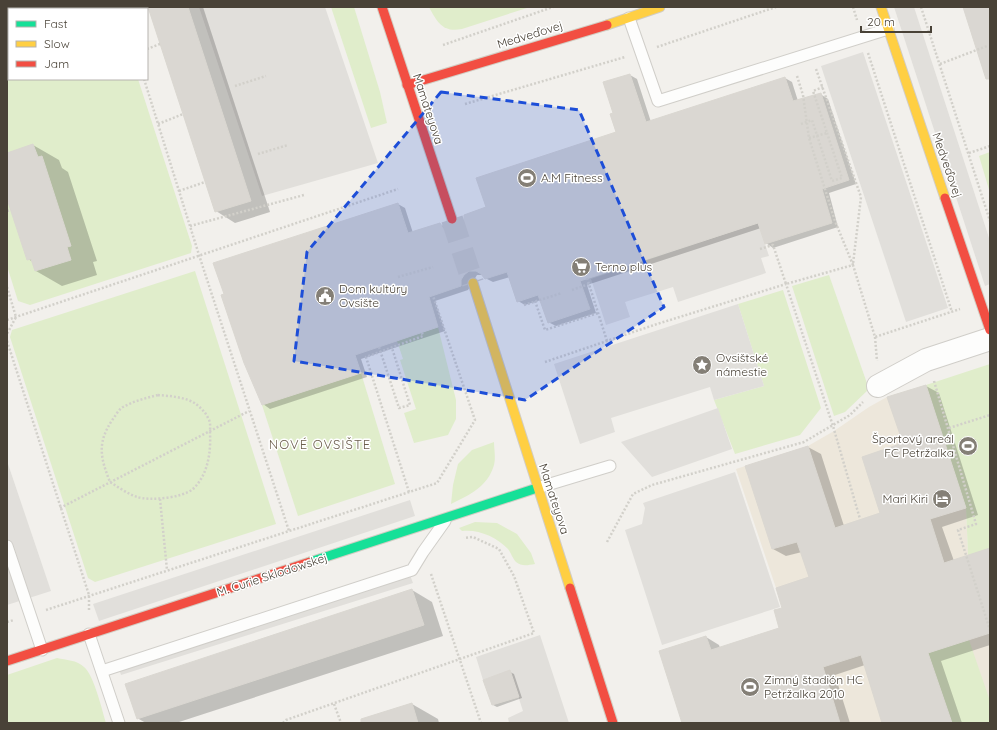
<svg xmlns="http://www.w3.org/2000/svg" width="997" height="730" font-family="Quicksand,sans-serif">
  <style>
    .education { fill: #ede7db }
    .green { fill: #e0edcb }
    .parking { fill: #e1dfdb }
    .shadow { fill: #0003 }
    .building { fill: #dad7d2; stroke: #dad7d1 }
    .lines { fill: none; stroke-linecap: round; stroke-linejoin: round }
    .secondary-tunnel { stroke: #d0cdc8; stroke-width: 22; stroke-dasharray: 22 11; stroke-linecap: butt }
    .lane-casing { stroke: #d0cec9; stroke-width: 13 }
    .street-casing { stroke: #d0cec9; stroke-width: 24 }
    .fast-casing { stroke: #d2cdc3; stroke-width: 11 }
    .slow-casing { stroke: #d2cdc3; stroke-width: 11 }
    .jam-casing { stroke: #d2cdc3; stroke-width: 11 }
    .path { stroke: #d2d0ca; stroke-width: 2.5; stroke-dasharray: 2 2; stroke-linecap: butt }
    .lane { stroke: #fdfdfc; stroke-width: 11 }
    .street { stroke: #fdfdfc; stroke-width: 22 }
    .fast { stroke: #16e098; stroke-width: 9 }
    .slow { stroke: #ffcf43; stroke-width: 9 }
    .jam { stroke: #f24e42; stroke-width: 9 }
    .path-bridge { stroke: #d2d0ca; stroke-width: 2.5; stroke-dasharray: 2 2; stroke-linecap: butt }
    .marked { fill: #1d4ed8; fill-opacity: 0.2; stroke: #1d4ed8; stroke-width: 3; stroke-dasharray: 8 5; stroke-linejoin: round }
    .labels { text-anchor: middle; stroke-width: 3; stroke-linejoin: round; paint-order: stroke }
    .street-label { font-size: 12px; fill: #494237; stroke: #fff }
    .poi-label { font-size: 12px; fill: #494237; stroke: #fff; text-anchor: start }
    .neighbourhood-label { font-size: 13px; letter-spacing: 1px; fill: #6c604d; stroke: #fff }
  </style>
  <rect width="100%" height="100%" fill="#f2f0ec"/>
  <polygon class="education" points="926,385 966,508 968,555 990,622 990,723 840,723 794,582 776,588 736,469 808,446 834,431 869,407 887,397"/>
  <g class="green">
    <polygon points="7,7 115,7 116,9 9,9 9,79 138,79 192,246 191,253 30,305 18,301 7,266"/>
    <polygon points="331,7 354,7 380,92 387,123 371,128"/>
    <path d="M429,7h101l-68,22c-19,4 -25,-7 -33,-22z"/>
    <polygon points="990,152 990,193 979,156"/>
    <polygon points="195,271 276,524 95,582 88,578 10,337 12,330"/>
    <polygon points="829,275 869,389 845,412 834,416 792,286"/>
    <polygon points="783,290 821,408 800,435 735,454 714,400 764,386 738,304"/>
    <polygon points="438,327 456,400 456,419 448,435 414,443 404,413 416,409 400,360 403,359 397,341"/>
    <polygon points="990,364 990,622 968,555 966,508 926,385"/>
    <polygon points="361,373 395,484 298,516 262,405"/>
    <path d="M494,442c0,7 2,16 0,23 -6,21 -24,30 -43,39l2,-19 5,-21 14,-14z"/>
    <path d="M475,522l22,1 20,11 14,19 4,11c-7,1 -13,3 -19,-2 -3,-3 -5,-9 -8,-13 -11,-12 -30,-20 -46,-18l-3,-3z"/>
    <polygon points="969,640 990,701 990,723 952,723 928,653"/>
    <path d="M57,658c9,2 20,2 27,9 10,8 18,43 22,56h-99v-48z"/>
  </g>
  <g class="parking">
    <polygon points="199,7 325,7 378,163 262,196"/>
    <polygon points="894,7 914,7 990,241 990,284 985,286"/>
    <polygon points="863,52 948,308 906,322 821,66"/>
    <polygon points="758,223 769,256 761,258 766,273 678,302 673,287 625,302 630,317 606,325 591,279"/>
    <polygon points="738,304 764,386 714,400 710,387 611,418 615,432 580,444 554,364"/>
    <polygon points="718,408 732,449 652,477 621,442"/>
    <polygon points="7,461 51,591 7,605"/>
    <polygon points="735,472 780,607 662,645 625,530 642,524 645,508 643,503"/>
    <polygon points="410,500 415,516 99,621 93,604"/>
    <polygon points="407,567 413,583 121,675 119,669"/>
    <polygon points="540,635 569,723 509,723 508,718 523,711 510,671 483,680 476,657"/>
  </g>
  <g class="shadow">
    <polygon points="149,7 203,7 270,212 235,223 216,211"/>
    <polygon points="630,75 637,79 651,122 785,78 792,82 798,101 820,94 828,99 856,184 829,193 838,227 773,248 766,243 761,228 587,285 596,313 556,326 548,322 541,300 525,305 518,301 510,277 493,282 485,278 483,275 477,275 468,290 435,301 445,331 361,359 367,377 270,409 263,404 398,204 405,208 413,233 440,224 447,228 450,232 457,232 488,208 618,133 614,114"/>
    <polygon points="33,145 59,160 62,168 68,172 97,261 93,262 97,275 62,286 36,271 33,262 28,259 7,195 7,154"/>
    <polygon points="926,386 939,393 978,515 942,527 954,561 990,550 990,645 941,661 962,723 883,723 865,665 835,675 850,723 683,723 706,637 719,645 720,648 781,628 783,608 810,578 802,552 786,556 773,549 808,447 821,454 844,526 882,513 905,444"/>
    <polygon points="412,590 432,602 443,636 176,723 146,723 137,718"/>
    <polygon points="510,672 514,674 522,698 497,707 493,705"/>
    <polygon points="412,704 438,719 439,723 372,723"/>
  </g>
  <g class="building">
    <polygon points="148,7 188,7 251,201 215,212"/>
    <polygon points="963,7 990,7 990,79 986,79"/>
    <polygon points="630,74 646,122 785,77 793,101 821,93 849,180 822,189 832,223 765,244 758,223 580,281 590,309 548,323 538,295 517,302 507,272 485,279 481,274 476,271 469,271 464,275 461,280 461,286 429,297 438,327 355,355 361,373 262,405 244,363 221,295 224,294 213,263 398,203 408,233 440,223 443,228 449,231 456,231 462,227 464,222 464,215 486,207 476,178 616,132 610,114 613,113 603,82"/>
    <polygon points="33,144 38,157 42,156 71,246 67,247 71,260 35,271 31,259 27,260 7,199 7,153"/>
    <polygon points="926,385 966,508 930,519 944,563 990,548 990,633 928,653 952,723 882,723 861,655 823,667 840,723 682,723 659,651 706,636 711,650 779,628 774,610 782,608 776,588 809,577 797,542 772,549 745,466 808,446 835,528 880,513 862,457 903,443 887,397"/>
    <polygon points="412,589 424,625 137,719 125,684"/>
    <polygon points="510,670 519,697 492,705 483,680"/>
    <polygon points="412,703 418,723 361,723 361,719"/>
  </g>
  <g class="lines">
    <polyline class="secondary-tunnel" points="452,219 473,283"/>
    <defs>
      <g id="lane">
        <polyline points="629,18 658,101 888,29"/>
        <polyline points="537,488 610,466"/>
        <polyline points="7,546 42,650"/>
        <polyline points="89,634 119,723"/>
        <polyline points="102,671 412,570 423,552 445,521"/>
      </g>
      <polyline id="street" points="878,386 926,360 990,339"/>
      <polyline id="fast" points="310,562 537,488"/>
      <g id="slow">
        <polyline points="881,7 945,198"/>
        <polyline points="607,25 660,7"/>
        <polyline points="473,283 570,588"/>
      </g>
      <g id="jam">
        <polyline points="382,7 452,219"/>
        <polyline points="407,85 607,25"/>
        <polyline points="945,198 990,330"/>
        <polyline points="570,588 613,723"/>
        <polyline points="7,661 310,562"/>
      </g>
    </defs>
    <use href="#lane" class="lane-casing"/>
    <use href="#street" class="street-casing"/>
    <use href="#fast" class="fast-casing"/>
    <use href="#slow" class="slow-casing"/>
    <use href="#jam" class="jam-casing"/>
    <g class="path">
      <polyline points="121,7 122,9"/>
      <polyline points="853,7 857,20"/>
      <polyline points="921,7 990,221"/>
      <polyline points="443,45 553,7"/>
      <polyline points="657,47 776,7"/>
      <polyline points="147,49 160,44"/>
      <polyline points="868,53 952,312"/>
      <polyline points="940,64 987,46"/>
      <polyline points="816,69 861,197 853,264"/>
      <polyline points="797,76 803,95 809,138 835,221 853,265"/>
      <polyline points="144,79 199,255 289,531"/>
      <polyline points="235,86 266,76"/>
      <polyline points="465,104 625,57"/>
      <polyline points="158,124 183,114"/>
      <polyline points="809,138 827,133 813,91 823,87"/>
      <polyline points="969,153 990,146"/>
      <polyline points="258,154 288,145"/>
      <polyline points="179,191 205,182"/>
      <polyline points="7,211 11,210"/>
      <polyline points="190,226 304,195"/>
      <polyline points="760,249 773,245 786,284 853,265 875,337 960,309"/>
      <polyline points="398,277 433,267"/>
      <polyline points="587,278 607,341"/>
      <polyline points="7,287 16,317 7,334"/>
      <polyline points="572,290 589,284"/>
      <polyline points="535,301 545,330 598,313"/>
      <polyline points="524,305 562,293"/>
      <polyline points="7,320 398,189"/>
      <polyline points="875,337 877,361"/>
      <polyline points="7,341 89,595 89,611"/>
      <polyline points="545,362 657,324 786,284 833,426 860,519"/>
      <polyline points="934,381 976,524 958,530 990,630"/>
      <path d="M158,395c12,1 28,2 38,9 5,4 10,9 12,14 3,4 2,10 2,15 1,19 -2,42 -17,56 -11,9 -43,12 -56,8 -9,-3 -19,-10 -27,-15 -10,-25 -13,-40 3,-63 3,-4 6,-10 10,-12 11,-6 23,-9 35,-12z"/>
      <polyline points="949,428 990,415"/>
      <polyline points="409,492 366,357 423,336 422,333"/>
      <polyline points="160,499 167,570"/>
      <polyline points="60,508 249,411"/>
      <polyline points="607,542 633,494 652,485 804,442 850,415 863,402"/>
      <polyline points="431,574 481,723"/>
      <polyline points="46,610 437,483 475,420 433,296"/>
      <polyline points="7,622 14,620"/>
      <polyline points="334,704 341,723"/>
      <polyline points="283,723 286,720 534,633 514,576 499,549 473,537 464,538"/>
    </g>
    <use href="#lane" class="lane"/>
    <use href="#street" class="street"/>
    <use href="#fast" class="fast"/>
    <use href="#slow" class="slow"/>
    <use href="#jam" class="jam"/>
    <g class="path-bridge">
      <polyline points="801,124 812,120 832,181 842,178 827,133"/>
      <polyline points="379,347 399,408 410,405 392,348"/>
    </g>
  </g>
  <path class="marked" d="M441,92l138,18 85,197 -139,93 -231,-39 13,-109z"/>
  <defs>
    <symbol id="stadium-disc" viewBox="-11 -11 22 22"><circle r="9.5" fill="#847f76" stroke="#fff"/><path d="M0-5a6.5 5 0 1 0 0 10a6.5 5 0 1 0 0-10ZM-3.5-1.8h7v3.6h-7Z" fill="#fff"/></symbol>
    <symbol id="supermarket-disc" viewBox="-11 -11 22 22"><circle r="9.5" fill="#847f76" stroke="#fff"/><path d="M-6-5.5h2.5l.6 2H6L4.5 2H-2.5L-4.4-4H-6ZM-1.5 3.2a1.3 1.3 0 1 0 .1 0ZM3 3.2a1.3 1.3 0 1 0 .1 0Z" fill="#fff"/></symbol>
    <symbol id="civic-disc" viewBox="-11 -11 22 22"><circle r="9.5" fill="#847f76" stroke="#fff"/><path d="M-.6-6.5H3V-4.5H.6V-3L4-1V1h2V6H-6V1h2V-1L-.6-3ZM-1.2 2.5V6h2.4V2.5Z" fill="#fff"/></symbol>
    <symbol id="sight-disc" viewBox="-11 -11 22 22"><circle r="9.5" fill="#847f76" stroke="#fff"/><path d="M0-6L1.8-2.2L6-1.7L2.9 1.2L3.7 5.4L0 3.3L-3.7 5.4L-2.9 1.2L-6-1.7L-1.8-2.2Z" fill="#fff"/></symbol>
    <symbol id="hotel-disc" viewBox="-11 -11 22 22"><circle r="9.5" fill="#847f76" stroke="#fff"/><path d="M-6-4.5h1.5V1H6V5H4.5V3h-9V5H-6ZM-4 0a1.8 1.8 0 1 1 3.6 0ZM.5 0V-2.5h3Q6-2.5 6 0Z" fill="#fff"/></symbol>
  </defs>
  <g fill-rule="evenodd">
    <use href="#stadium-disc" x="516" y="167" width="22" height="22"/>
    <use href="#supermarket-disc" x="570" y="256" width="22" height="22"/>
    <use href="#civic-disc" x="314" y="285" width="22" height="22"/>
    <use href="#sight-disc" x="691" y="354" width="22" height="22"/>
    <use href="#stadium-disc" x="957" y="435" width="22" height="22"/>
    <use href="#hotel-disc" x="931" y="488" width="22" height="22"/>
    <use href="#stadium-disc" x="739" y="676" width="22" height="22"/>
  </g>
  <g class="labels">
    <g class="street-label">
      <text transform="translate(530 35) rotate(-17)" y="4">Medveďovej</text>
      <text transform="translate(428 109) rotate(72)" y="4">Mamateyova</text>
      <text transform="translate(947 165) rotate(71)" y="4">Medveďovej</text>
      <text transform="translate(554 499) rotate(72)" y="4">Mamateyova</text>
      <text transform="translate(272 575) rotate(-18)" y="4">M. Curie Sklodowskej</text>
    </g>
    <g class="poi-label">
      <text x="541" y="182">A.M Fitness</text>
      <text x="595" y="271">Terno plus</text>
      <text x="339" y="293">Dom kultúry<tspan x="339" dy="14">Ovsište</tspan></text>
      <text x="716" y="362">Ovsištské<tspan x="716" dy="14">námestie</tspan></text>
      <text x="954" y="443" text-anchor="end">Športový areál<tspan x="954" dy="14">FC Petržalka</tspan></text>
      <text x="928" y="503" text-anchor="end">Mari Kiri</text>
      <text x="764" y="684">Zimný štadión HC<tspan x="764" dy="14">Petržalka 2010</tspan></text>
    </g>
    <g class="neighbourhood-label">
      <text x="320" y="449">NOVÉ OVSIŠTE</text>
    </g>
  </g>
  <rect width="997" height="730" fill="none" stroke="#494237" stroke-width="16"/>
  <rect x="8" y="8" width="140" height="72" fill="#ffffff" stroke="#b6b3af"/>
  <rect x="16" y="21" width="20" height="6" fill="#16e098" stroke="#b6b3af"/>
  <text x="44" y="28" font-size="12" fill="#494237">Fast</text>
  <rect x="16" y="41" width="20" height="6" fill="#ffcf43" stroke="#b6b3af"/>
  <text x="44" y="48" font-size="12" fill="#494237">Slow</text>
  <rect x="16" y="61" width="20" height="6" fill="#f24e42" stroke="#b6b3af"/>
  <text x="44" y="68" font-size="12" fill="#494237">Jam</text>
  <path d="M861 26v6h70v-6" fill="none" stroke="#494237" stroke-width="2"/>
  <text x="867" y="26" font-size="12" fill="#494237" stroke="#ffffff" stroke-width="3" paint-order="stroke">20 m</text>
</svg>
